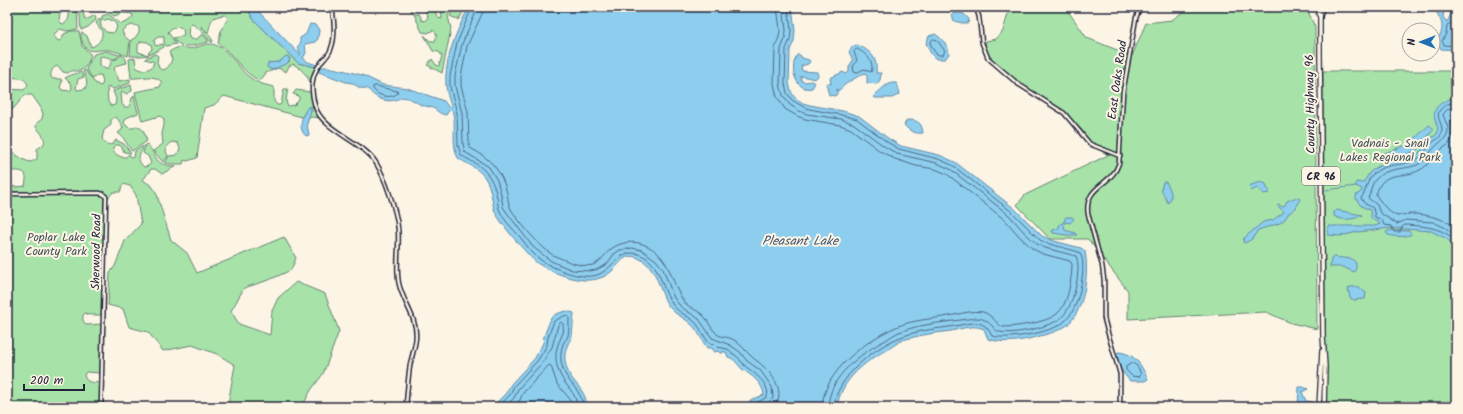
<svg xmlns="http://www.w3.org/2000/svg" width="1463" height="414" font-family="Kalam,sans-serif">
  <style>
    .green { fill: #a7e3a9; stroke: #648272; fill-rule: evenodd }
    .water { fill: #8dceee; stroke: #6289a6 }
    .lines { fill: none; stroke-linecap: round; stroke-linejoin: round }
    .shore { stroke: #4d6783; stroke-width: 1 }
    .stream { stroke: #6289a6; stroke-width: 1 }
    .river { stroke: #8dceee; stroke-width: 3.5 }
    .tertiary-casing { stroke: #22223b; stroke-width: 5.5 }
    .primary-casing { stroke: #22223b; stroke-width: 6 }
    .tertiary { stroke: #fcf5e5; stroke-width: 2.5 }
    .primary { stroke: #fcf5e5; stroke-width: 3.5 }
    .labels { text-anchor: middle; stroke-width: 4; stroke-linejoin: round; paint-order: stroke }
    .shield { fill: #fcf5e5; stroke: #63616e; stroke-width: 1 }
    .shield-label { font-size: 11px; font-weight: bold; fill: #22223b }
    .street-label { font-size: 12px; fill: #22223b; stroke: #fcf5e5 }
    .park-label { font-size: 12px; fill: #435256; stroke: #fcf5e5 }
    .water-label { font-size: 13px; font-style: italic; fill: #425671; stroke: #fcf5e5 }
  </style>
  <rect width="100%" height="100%" fill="#fcf5e5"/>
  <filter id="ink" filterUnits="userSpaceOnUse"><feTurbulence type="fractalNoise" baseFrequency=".025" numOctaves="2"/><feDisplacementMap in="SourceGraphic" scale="8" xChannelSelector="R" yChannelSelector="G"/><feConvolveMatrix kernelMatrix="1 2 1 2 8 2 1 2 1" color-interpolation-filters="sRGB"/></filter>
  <g filter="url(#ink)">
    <g class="green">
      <path d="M7,7h68l-4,3 -3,-3 -8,7 -1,6 3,4c6,-1 7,-5 7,-11l8,-5 1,21 -11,2 -7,-2 -4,3 -2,4 3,4 2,1 3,-2 2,-5 7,-3h8l3,15 9,9c-2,6 -5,15 -13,16 -5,0 -6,-1 -10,2l-5,-1 -5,-6c-5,1 -8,6 -7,11l2,2h8l1,3 -2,5 2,3 8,1 2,-3 -1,-4 -6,-6c5,-3 10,-4 16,-6l3,5 -6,2 -2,9 1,2 8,-1c4,-7 0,-12 -2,-18l2,-1 10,13 5,3 2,-1 1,-4 -2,-6h-4l-4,4 -7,-10 8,-15 12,-3 13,4c-5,9 -12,-1 -19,2v8l5,4 4,-1 3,-8 5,-1 4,-4 4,2 2,6c-20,3 -11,7 -8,18l11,-2v4l-17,6 -4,-2 -2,1 1,14 3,4 4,-1 1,-6 -3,-8 18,-6 1,6 -5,3 -4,-2 -2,1 1,11 2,3h5l3,-9 2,-2 4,17 -12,5 -2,5 5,5h5l3,-2 6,4 4,11 -15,10c-5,-6 -8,-14 -14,-18l4,-3 1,-3 -6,-9 -2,-1 -4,3v5l-7,5 -2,9c2,4 6,7 11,5l3,-4 8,4 7,9 -7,-1 -2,-5 -3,-2h-4l-2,3 1,5 7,4h5l3,-3 2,3h3l1,-6 8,-5c-1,8 -9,12 1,21l4,-1 3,-3 -3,-7 -5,-3 2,-8 2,-1c11,12 6,22 29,22l-14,8 -7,-5h-4l-8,11 9,6 4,6 15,48 16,13 10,20 87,-36 12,21 -5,12 -22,10 -25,8 -13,23 8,13 31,11 2,-24 6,-13 18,-16 29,12 14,37 -16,43 -12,16 -9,17h-73v-9l6,-33 -18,-11 -25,-9 -29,6 -15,-19 -19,-5 -6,-18 -15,-4 2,-32 5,-7 10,-25 16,-17 -5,-29 -6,-9 -7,-2 -3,8h-7l-5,6 -3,-5 -6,-2 -88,1 -1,-6 6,1 9,-1c4,-17 -4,-15 -17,-15l1,-21c8,4 13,11 22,12l6,-3v-10c2,-2 4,-2 6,-4 5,-6 -4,-14 -7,-18l1,-4 5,-4 1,-5 -2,-6 -9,-13h-7l-11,13 -7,4v-23l17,1 4,-5c-4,-11 -12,-4 -19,-10v-4l4,-7 -2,-3 -4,-3z"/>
      <polygon points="79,7 89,7 83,13 85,19 88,19 95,15 96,20 88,27 81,30"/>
      <path d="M125,7h121l8,13 44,43 18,4 -4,9 -1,8c-2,-3 -3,-7 -5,-9 -2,-3 -10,-10 -13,-11l-4,2 -3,6 -8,-4 -12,5 -6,8c-18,-8 -26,-27 -42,-38l3,-12 7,-13 -3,-3c-15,2 -13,4 -17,18l-7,-7 11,13 1,3h-2c-4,-5 -14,-16 -19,-18l-3,2 -1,8 2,5h7l5,-5 6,6v2c-12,3 -27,9 -35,-4l11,-2 -1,-7 -3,-2 -8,1 -4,4 8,12 -10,2 -2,-3v-6h-6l-4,3 1,5 1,1 7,-2 1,3 -13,7 -3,-1 4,-4 -1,-5 -4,-2 -6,-1 -3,4v7l11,3 -8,1h-11l1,-16 4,-2 4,-6v-5c-6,-4 -13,-1 -17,4l2,5 6,5 -2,15c-6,-2 -12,-5 -19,-6 -11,-2 -22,7 -27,-9 -1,-4 -2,-6 0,-9l5,4 4,11c7,-2 12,-8 11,-16l-6,-8 4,-5 1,8 5,6 7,1 3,-3c2,-6 -2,-9 -8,-11l-6,2v-5l6,-2 13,10 6,-2 6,-5 -1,-3 -9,-1 -9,3 -7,-5 6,-3 8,2zM287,56l3,2 -1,4 -18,8 -3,-7 11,-1z"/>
      <path d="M409,7h26v5l3,6 4,1 -1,-12h11l-4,9 3,13 -9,44 -15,-8 5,-6 4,6 3,1 3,-10 -3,-4 -6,-1 -9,-16 6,6h5c2,-5 2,-8 -2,-11l-5,3 -6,-1 -8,-18h5l2,3v3l4,1 3,-4 -3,-8 -2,-2 -11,5z"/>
      <polygon points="458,7 465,7 459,20 450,16 453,10"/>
      <polygon points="1010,7 1065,7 1087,38 1132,56 1146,23 1172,20 1190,7 1306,7 1315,27 1317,329 1291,323 1266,312 1128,319 1128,291 1088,239 1050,239 1017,205 1025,195 1108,155 1090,144 1081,129 1055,106 1019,84 995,63 988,54 985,46 986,41 996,39 1003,31"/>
      <path d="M207,44c18,-2 29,22 41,32 8,7 17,9 26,11v14l3,4h2l2,-1 3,-15h4l-2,11 1,5 2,1 5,-1 5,-5v-4l-6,-2 3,-4 14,2 5,18 5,8 -9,-1 -3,2 4,-9 -3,-4 -7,11 -78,-21 -10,9 -10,3 -7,50 -10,3 -3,-1 -1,4h-11l-7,-1 4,-7 8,-1 3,-6 -2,-6 -6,-1c-7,3 -7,8 -4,14l-5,6 -10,-11 10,-7 -1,-10 2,-9v-6l-4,-3 -18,5 -7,-29 25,-5 2,-5c-9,-9 -20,-3 -31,-4l-2,-19 6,-1 1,9c5,4 10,4 16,0l2,-5 -2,-1 -7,-2 1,-1 9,-4 3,2 -1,6 2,6 3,2c6,-1 8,-5 10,-11l-3,-7c14,-9 12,-2 25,-4 4,-1 9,-3 13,-4z"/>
      <polygon points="1323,71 1456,71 1456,407 1326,407"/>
      <path d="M98,194l5,2 2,5 -3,114h-12l-5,-2c-4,3 -2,10 2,12l15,-1 -1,49 -15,-1 -2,3c2,9 9,7 16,8v24h-93v-212z"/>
    </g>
    <g class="water">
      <polygon points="246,7 251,7 258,11 300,55 300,52 297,47 300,44 300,38 306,34 310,24 316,25 319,30 318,39 315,42 305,44 306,53 303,58 308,62 317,65 316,67 298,63 254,20"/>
      <path d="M469,7h323l3,23 -1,11 -4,9 -1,33 2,8 3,6 9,6 7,2 33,6 16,5 30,23 12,7 38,9 16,7 60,47 27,27 12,5 27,7 4,3c4,22 0,60 -19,75 -9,6 -19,8 -29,11 -16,4 -33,7 -49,2l-4,-10c-11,-5 -22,0 -33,2 -16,2 -32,4 -48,9 -4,2 -9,5 -13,8 -23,12 -49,31 -53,59h-95l11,-8 11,-4c-1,-12 -13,-20 -22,-26 -5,-5 -7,-10 -14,-12l-2,-5h-4l-1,2 -3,-3 -4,1 -2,-4h-5c-5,-7 -8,-16 -15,-23 -9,-9 -19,-10 -26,-23 -8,-16 -9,-34 -26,-43 -15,-8 -19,4 -28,12 -3,3 -8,6 -12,7 -18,7 -48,-5 -63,-15 -9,-7 -40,-43 -43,-54 -3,-13 -3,-26 -13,-36 -7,-7 -16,-10 -23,-15 -6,-12 -3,-25 -4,-39 -1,-11 -7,-21 -8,-33 -2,-27 11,-56 23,-79z"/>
      <path d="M1434,7h8l2,4 -1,6 4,5 4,-8 -1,-7h6v43l-15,-1 -4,-9c10,-14 3,-20 -3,-33z"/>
      <polygon points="958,13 964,14 969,19 968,23 962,23 954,21 952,14"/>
      <path d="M935,34c7,4 14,13 14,20l-4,5h-9l-5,-5 -5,-11 3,-7z"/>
      <path d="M857,45c13,5 21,13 19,28h5l-1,7 -3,4 -10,-1v-7l-3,-3 -17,10 -9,8 -1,-2v5l-2,2 -6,-1 -3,-11 1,-1 4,1 -1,-6 13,-6 3,2 3,-2v-5l4,-7 -4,-8 3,-5z"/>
      <path d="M797,55h3l2,3 7,2 1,2 -2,2 -7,2 1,5 15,1 1,4 -3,3 -14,-3v4l3,2 7,-1 4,2 -3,5c-17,4 -23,-21 -15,-33z"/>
      <polygon points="286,56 289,57 290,59 288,63 272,70 268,68 267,66 268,63 279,62"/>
      <path d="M319,67h9l18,4 16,4 21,10 24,3 37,13 6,8 -4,6c-8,-1 -9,-6 -16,-8 -3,-1 -6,-1 -9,-2 -5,-3 -9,-6 -14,-7 -5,-2 -8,1 -12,2 -11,3 -21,-3 -27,-11l-8,-1 -8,-5 -6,-1 -27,-10 -1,-3z"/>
      <polygon points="892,83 896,83 898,86 900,94 892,98 875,98 874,96 885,86"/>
      <path d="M1456,97v151l-9,-9 -16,-8 -40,-3 -34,4 -16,4 -13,-1v-9h47l5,-2c-7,-6 -9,-1 -10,-14l-9,-4 -5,-7v-4l5,-3 1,-3 -6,-3v-4l7,1 7,-11 7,-5 17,-7 19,-3 5,-3 12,-15 7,-5c2,-6 -1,-9 -2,-15 -4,-13 10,-19 21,-22z"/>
      <path d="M311,106v5l-4,13 2,11 -3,1c-9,-8 -4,-21 2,-29z"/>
      <path d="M907,120c10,0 15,2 16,13 -8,1 -14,-2 -19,-8z"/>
      <polygon points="1429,125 1434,129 1416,151 1387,161 1375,161 1374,157 1409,144"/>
      <path d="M1163,182h3c4,6 8,15 2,21l-7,-13z"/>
      <polygon points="1261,182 1266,184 1267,188 1269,190 1269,193 1264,194 1257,188 1251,191 1250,187 1251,185"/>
      <polygon points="1294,198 1299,198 1300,201 1295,209 1289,213 1285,219 1280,223 1258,230 1252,239 1245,243 1243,242 1244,238 1263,222 1273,220 1284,212 1277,205 1279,204 1282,207 1285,205 1287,201"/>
      <path d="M1336,210l26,5c-7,5 -21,6 -28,1v-4z"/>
      <polygon points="1066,217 1072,217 1074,219 1070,223 1065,222 1064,225 1065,230 1075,233 1077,235 1066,235 1053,233 1052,230 1058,229 1060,224 1063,223"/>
      <path d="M1390,230l19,1 2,3 -1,1c-8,2 -14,2 -22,0l-2,-3z"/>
      <polygon points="1334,257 1352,259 1356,263 1356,269 1354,272 1343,267 1330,267 1331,259"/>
      <polygon points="1350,287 1359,287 1366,293 1365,299 1354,300 1350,298 1348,289"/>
      <path d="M566,311l8,2c-1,7 -1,16 -2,23 0,2 -3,5 -4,8 -4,8 -4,17 -1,25 6,16 19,19 20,38h-91l2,-6 8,-8 5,-9 24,-26 8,-15 1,-7 7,-18 5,-4z"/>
      <path d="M1119,352c17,2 22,13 29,27l-3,2h-15c-9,-10 -12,-15 -15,-28z"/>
      <polygon points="1299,387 1303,387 1308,389 1302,392 1306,401 1313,402 1314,407 1298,407"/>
    </g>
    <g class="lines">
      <g class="shore">
        <path d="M472,7l-15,36 -7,33v11l7,26 1,32 3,10c7,5 16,8 23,15 7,7 11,17 13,27 1,3 0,8 2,12 5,13 17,22 25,33 5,7 10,13 17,18 13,9 40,20 56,15 16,-5 23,-29 44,-20 20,9 19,30 30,47 7,12 16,12 25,21 5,6 8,14 13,20l5,1 3,3 11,2c3,4 4,4 7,6 4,2 6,7 9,10 8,7 27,18 23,32l-18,10"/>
        <polyline points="477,7 476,12 462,44 455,76 455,86 462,113 463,144 465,152 489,167 497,180 501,194 503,207 508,214 533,247 551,261 572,270 590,271 596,270 607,264 614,254 620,250 632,248 642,250 656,260 663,269 674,298 681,307 699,319 712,338 730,345 740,352 747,361 760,370 772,387 773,398 768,403 758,407"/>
        <path d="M483,7l-1,7 -15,32 -6,31v9l7,26 1,32 1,4c20,10 32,23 37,45 1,3 1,8 2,12 4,11 35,47 46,51 11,4 25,12 38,9 8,-3 11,-10 18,-16 9,-7 23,-9 34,-4 19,8 24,24 31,42 3,6 5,11 9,16 5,5 12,7 18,12 5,5 7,12 12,17 4,6 13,4 19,8 7,4 11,11 17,16 4,4 8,6 12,10 11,10 24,29 10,41"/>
        <path d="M777,7l3,23 -1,7 -4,11 -1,36 3,13 8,12 12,7 8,3 35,6 11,4 29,22 15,8 21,7 19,3 12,5 58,46 15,17 13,12 10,5 27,7 2,3c0,14 -4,41 -15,50 -12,9 -41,13 -55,13 -7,-5 -10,-12 -19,-15 -11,-2 -23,2 -34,4 -17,3 -37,4 -53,11 -30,13 -73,45 -74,80"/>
        <path d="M783,7l3,23 -1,9 -4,10 -1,35 3,11 6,9 10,7 8,3 34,5 13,5 30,22 13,8 40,9 13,6 59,46 15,17 13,12 8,4 31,8c3,7 2,16 1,24 -2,12 -6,28 -15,37 -10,10 -48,18 -62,15 -8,-1 -8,-14 -25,-14 -25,4 -52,5 -76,14 -4,2 -9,5 -13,8 -25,13 -57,36 -58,67"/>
        <path d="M788,7l3,23 -1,10 -4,9 -1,35 2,9 5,7 10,6 7,3 33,6 15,4 30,23 12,7 39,10 14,6 60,47 28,28 6,3 33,9c5,6 4,18 3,26 -2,15 -6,33 -17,43 -12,12 -57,19 -73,15 -9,-21 -25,-11 -43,-9 -16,2 -33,4 -48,10 -25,9 -66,41 -67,70"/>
        <path d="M1454,7c1,8 -1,15 -7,19l-1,8 -4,7 2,4 12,1"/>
        <polygon points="934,39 937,40 945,51 943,55 938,55 934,51 930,43 932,40"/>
        <path d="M857,49c9,4 18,13 14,23l-7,-3 -8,4 -2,-1 -1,-5 4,-7 -3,-8z"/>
        <path d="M376,86l21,5 1,2c-7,6 -19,4 -25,-4v-2z"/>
        <path d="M1456,101l-11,4 -6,6c-3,9 6,15 2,24 -2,4 -6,5 -9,8 -6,6 -9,14 -18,18 -13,5 -29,2 -41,13 -7,7 -6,17 -12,24l3,5 9,5 2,9 7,3 2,5 7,1 3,6h6l2,-5 3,-2c19,1 37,2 51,16"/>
        <path d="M1456,107l-8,2 -5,5c1,5 4,9 5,15 0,9 -6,11 -12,17 -7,6 -10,15 -19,19 -13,5 -31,2 -41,14 -5,5 -5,13 -8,19l9,7 3,8 17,11 9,-4 27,2 11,5 12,8"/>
        <path d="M1456,113l-6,3c3,10 6,20 -2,29 -3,2 -6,3 -8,6 -7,6 -11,14 -20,19 -19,10 -37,-2 -44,25 6,8 11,17 21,21 19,-5 42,0 59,11"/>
        <polygon points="1133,363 1138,367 1141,375 1139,377 1132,376 1126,370 1126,367"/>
        <path d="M500,407l2,-4 8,-8 4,-9 24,-26 9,-15 1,-8 6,-16 12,-6 3,2c0,6 0,14 -1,19 -1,3 -4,5 -5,8 -3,8 -3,17 0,25 5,15 20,22 20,38"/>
        <path d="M505,407l9,-9 4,-9 24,-26 10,-16 6,-22 3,-3 2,2c0,3 1,7 0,9 -1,3 -3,6 -4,9 -4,9 -4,18 -1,27 4,16 20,23 19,38"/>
        <polyline points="513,407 519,402 523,393 549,365 551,366 557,384 569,398 571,407"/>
      </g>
      <polyline class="stream" points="1326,190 1356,186"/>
      <polyline class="river" points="450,109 452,109"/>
      <defs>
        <g id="tertiary">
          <path d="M332,7c2,14 4,29 -1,42 -2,6 -7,10 -11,15 -10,13 -9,27 -5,42 7,25 48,35 61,57 9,14 21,50 22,66 2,18 -3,37 1,55 4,18 17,32 17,51 0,10 -4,20 -6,30 -2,14 -3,28 -4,42"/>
          <polyline points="976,7 979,17 982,43 988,58 1018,84 1064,113 1090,144 1120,156"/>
          <polyline points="7,194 99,193 103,194 106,197 101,407"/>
          <path d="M1120,407v-33l-13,-44 -3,-12v-38l-2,-15 -14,-51c-4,-29 24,-28 31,-51l4,-71 13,-74 4,-11"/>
        </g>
        <g id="primary">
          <polyline points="1318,7 1318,13 1320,17"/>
          <polyline points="1322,7 1320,17 1320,56 1323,336 1325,367 1324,407"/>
          <polyline points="1319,407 1322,351"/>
        </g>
      </defs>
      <use href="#tertiary" class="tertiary-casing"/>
      <use href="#primary" class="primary-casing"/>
      <use href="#tertiary" class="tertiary"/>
      <use href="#primary" class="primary"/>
    </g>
  </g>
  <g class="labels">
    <rect class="shield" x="1302" y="167" width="38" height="18" rx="3"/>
    <g class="shield-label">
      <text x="1321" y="180">CR 96</text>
    </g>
    <g class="street-label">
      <text transform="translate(1117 80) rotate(-82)" y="4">East Oaks Road</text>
      <text transform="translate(1310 104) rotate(-91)" y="4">County Highway 96</text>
      <text transform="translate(96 252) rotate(-89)" y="4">Sherwood Road</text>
    </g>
    <g class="park-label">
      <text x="1390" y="147">Vadnais - Snail<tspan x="1390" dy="14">Lakes Regional Park</tspan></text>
      <text x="56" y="241">Poplar Lake<tspan x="56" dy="14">County Park</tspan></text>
    </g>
    <g class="water-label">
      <text x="800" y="245">Pleasant Lake</text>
    </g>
  </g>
  <rect width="1463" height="414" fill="none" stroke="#fcf5e5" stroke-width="24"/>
  <rect x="12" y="12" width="1439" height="390" fill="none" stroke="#22223b" stroke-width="1.5" filter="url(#ink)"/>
  <g transform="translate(1421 42) rotate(270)"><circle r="19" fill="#fcf5e5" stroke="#a5a1a1"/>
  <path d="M0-3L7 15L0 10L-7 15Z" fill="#1f6fb2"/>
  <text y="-6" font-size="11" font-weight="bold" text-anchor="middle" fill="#22223b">N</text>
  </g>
  <path d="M24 384v6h60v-6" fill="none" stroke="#22223b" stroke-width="2"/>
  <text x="30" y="384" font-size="12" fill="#22223b" stroke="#fcf5e5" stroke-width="3" paint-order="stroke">200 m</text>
</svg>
